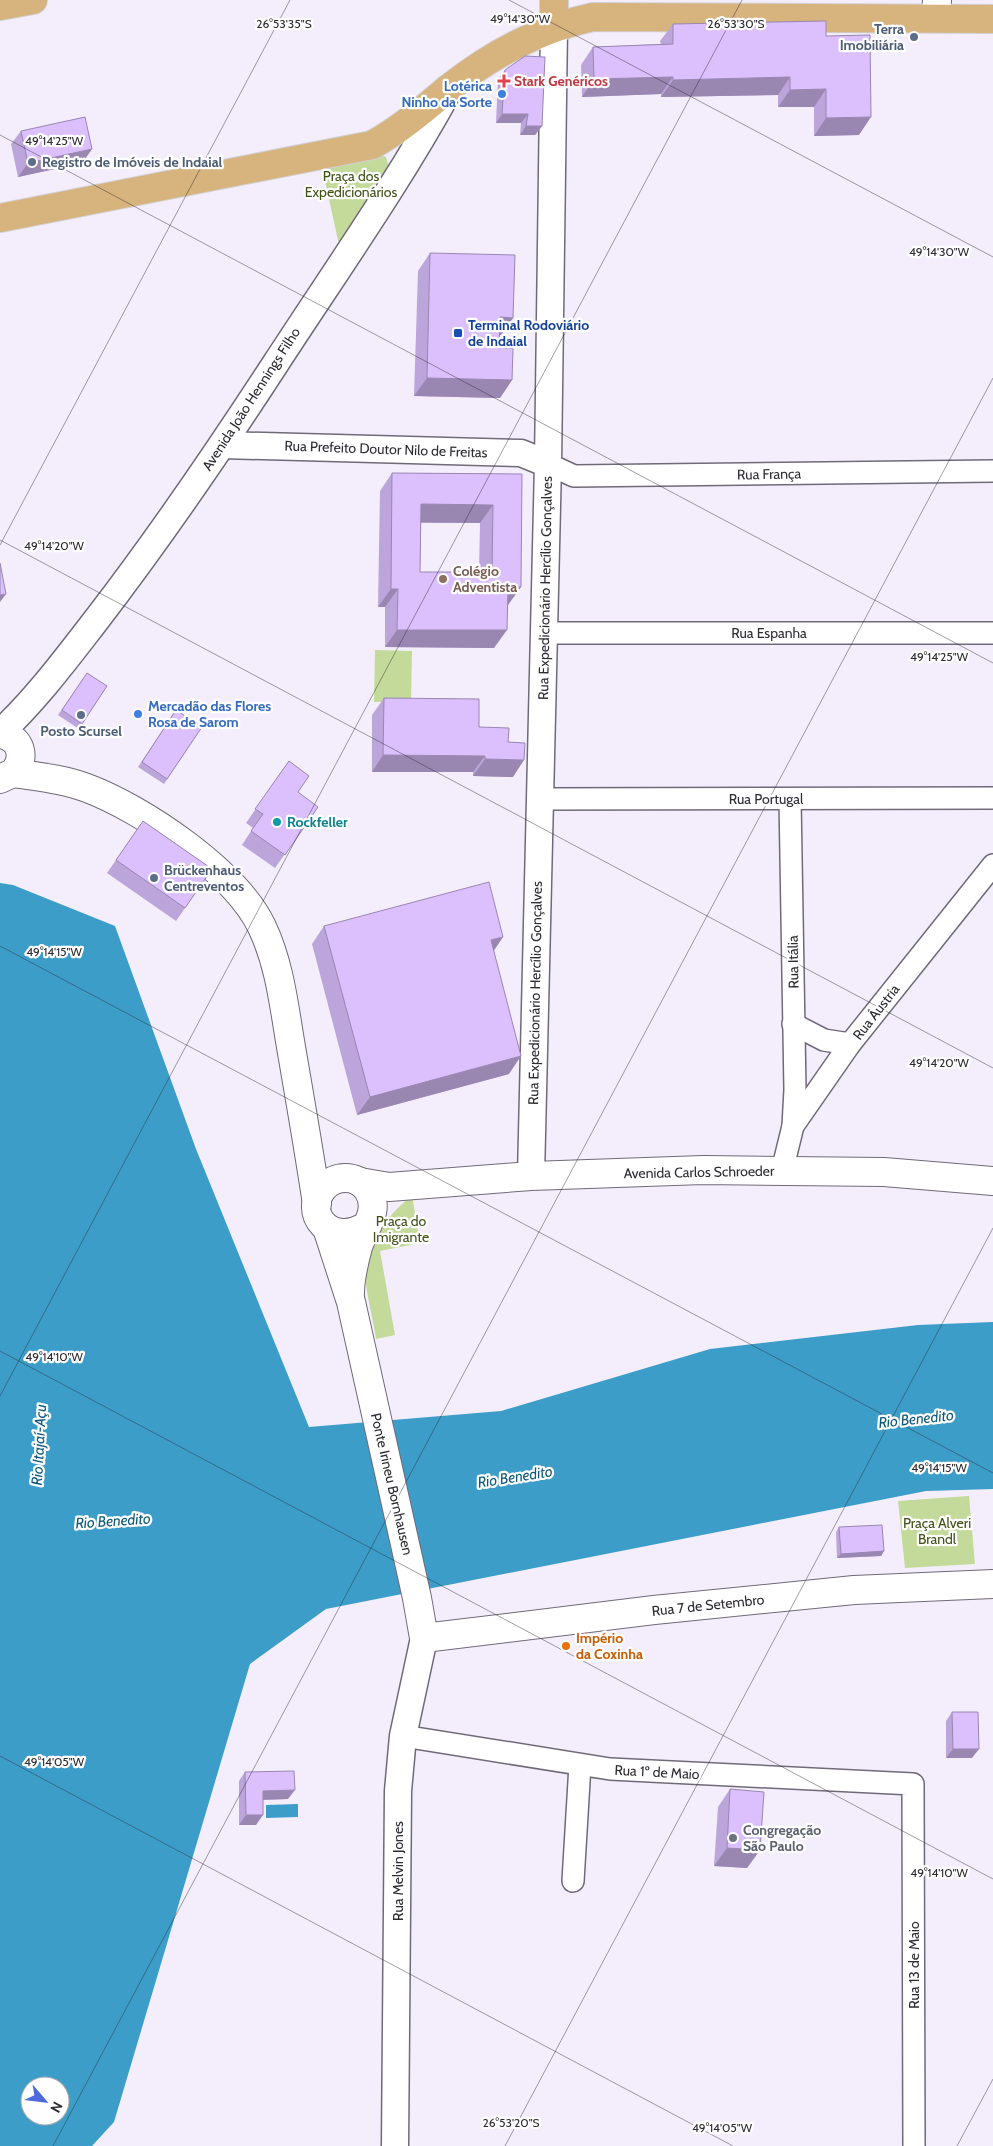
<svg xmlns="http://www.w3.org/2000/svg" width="993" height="2146" font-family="Cabin,sans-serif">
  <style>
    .green { fill: #c3da9a }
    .water { fill: #3c9dc9; fill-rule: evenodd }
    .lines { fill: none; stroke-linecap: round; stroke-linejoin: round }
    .minor-casing { stroke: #706979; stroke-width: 24 }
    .tertiary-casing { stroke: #706979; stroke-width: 29 }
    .secondary-casing { stroke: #706979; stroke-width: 30 }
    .primary-casing { stroke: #d1d0d2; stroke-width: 30 }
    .minor { stroke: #fff; stroke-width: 21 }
    .tertiary { stroke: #fff; stroke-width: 26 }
    .secondary { stroke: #fff; stroke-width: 28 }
    .primary { stroke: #d7b37d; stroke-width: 28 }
    .wall { fill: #bca5da; fill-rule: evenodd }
    .shaded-wall { fill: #9986b1 }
    .building { fill: #dbc0fd; stroke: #9986b1; fill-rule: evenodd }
    .ticks { fill: none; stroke: #2e2b32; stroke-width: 1; stroke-opacity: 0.45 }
    .service-dot { fill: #5c6f8a; stroke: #fefefe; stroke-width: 2 }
    .health-dot { fill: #e0444e; stroke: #fefefe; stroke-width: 2 }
    .shop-dot { fill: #3f7fe0; stroke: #fefefe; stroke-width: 2 }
    .transit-dot { fill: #1a4fb4; stroke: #fefefe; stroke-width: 2 }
    .education-dot { fill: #8d6e63; stroke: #fefefe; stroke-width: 2 }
    .culture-dot { fill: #0f9aa8; stroke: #fefefe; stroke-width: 2 }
    .food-dot { fill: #e8710a; stroke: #fefefe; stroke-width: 2 }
    .worship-dot { fill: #6b7280; stroke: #fefefe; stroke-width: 2 }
    .labels { text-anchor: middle; stroke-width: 4.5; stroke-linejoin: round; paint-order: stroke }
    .service-label { font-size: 14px; font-weight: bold; fill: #4e5e75; stroke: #fefefe; text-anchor: start }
    .health-label { font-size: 14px; font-weight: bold; fill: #be3a42; stroke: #fefefe; text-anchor: start }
    .shop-label { font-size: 14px; font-weight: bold; fill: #366cbe; stroke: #fefefe; text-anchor: end }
    .park-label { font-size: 14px; fill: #405118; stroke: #fefefe }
    .transit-label { font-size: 14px; font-weight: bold; fill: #164399; stroke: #fefefe; text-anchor: start }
    .street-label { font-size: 14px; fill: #2e2b32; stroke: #fefefe }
    .education-label { font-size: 14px; font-weight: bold; fill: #785e54; stroke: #fefefe; text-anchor: start }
    .culture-label { font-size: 14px; font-weight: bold; fill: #0d838f; stroke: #fefefe; text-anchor: start }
    .food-label { font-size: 14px; font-weight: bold; fill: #c56008; stroke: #fefefe; text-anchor: start }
    .worship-label { font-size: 14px; font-weight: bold; fill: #5b616d; stroke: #fefefe; text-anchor: start }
    .water-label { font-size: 15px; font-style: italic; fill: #105b7a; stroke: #fefefe }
    .ticks-label { font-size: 12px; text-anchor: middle; fill: #2e2b32; stroke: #fefefe; stroke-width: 4.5; stroke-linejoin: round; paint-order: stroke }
  </style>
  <rect width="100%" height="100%" fill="#f4eefc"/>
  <g class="green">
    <polygon points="378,154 386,157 389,167 339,245 322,167"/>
    <polygon points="375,650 412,651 411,702 374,702"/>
    <path d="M412,1195l8,48 -40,8 15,84 -19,4c-3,-22 -10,-44 -11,-66 -1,-31 25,-59 47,-78z"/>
    <polygon points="969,1496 975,1564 905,1568 898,1501"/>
  </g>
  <g class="water">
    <path d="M0,883l13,2 102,41 81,223 113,278 192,-16 209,-62 208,-24 75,-3v167l-67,2 -600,118 -76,55 -136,458 -22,24h-92zM30,2086h30v30h-30z"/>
    <polygon points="298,1804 298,1817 266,1818 266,1805"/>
  </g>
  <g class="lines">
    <defs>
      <g id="minor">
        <polyline points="548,464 574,476 993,471"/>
        <polyline points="544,633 993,633"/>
        <polyline points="540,799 993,798"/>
        <polyline points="790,799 795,1090 793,1126"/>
        <polyline points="793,1024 824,1040 850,1044"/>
        <polyline points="782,1171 793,1126 850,1044 993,865"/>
        <polyline points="403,1736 610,1769 913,1784 914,2146"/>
        <polyline points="573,1881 580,1765"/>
      </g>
      <g id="tertiary">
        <polyline points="222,445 521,453 548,464"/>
        <path d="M0,733c37,-35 66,-74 97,-114 63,-82 121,-167 177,-253 59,-91 123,-181 175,-276"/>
        <polyline points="531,1176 548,464 554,26"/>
        <polyline points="395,2146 398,1791 403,1736 424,1638"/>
      </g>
      <g id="secondary">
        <polyline points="936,18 937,0"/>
        <path d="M0,734c21,3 27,24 13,39l-13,6"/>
        <path d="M13,773c26,4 50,6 74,15 56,21 149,84 175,139 18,38 22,79 29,120 9,52 18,104 26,157"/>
        <polyline points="360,1182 389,1187 531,1176 703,1170 884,1172 993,1181"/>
        <polyline points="327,1228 351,1302 417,1598 424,1638 654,1610 854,1590 993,1584"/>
        <path d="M350,1293c0,-16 4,-31 8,-46 6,-19 23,-37 10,-57 -5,-8 -14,-12 -23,-12 -8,0 -16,4 -21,9 -23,26 7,61 42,39"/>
      </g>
      <g id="primary">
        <polyline points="554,0 554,26"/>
        <polyline points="0,6 33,0"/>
        <path d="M0,218l372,-73c29,-16 52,-36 77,-57 42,-33 92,-60 144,-71l400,2"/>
      </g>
    </defs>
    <use href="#minor" class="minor-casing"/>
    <use href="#tertiary" class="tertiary-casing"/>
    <use href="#secondary" class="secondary-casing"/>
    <use href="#primary" class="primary-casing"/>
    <use href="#minor" class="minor"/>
    <use href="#tertiary" class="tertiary"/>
    <use href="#secondary" class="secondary"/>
    <use href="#primary" class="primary"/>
  </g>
  <g class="wall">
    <polygon points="673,24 826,36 859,135 814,136 814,107 778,107 778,95 661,97 661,94 582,97 581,65 593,47 661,44 660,41"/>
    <polygon points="505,70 542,126 535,135 520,135 521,123 496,123 498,79"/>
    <polygon points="21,131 92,149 82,163 18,177 11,144"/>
    <polygon points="430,253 513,318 501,335 499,335 499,348 512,380 500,398 414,396 418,271"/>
    <path d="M392,473l130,1 -14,131 -14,43 -109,-1v-40h-7l2,-116zM421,523h59l-1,49h-59z"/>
    <polygon points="87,673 107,686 79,729 58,715"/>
    <polygon points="384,698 479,727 508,742 513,777 473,776 473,772 372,772 372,715"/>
    <polygon points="176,710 202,727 164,784 138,767"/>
    <polygon points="289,761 298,792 318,807 275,868 242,845 253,828 246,823"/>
    <polygon points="143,821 212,869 176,921 107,873"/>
    <polygon points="324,926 493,951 509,1074 357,1115 312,944"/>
    <polygon points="839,1527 884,1551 881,1556 837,1558 836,1532"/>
    <polygon points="952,1712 972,1758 946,1758 946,1721"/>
    <polygon points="245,1772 288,1799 263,1800 256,1825 239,1825 239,1781"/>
    <polygon points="730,1789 760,1850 747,1868 714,1866 718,1807"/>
  </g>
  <g class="shaded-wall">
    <polygon points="673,77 661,94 582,97 594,79"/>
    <polygon points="790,77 778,95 661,97 673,80"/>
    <polygon points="826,89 814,107 778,107 790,90"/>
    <polygon points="502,114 528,114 521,123 496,123"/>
    <polygon points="871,117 859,135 814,136 826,118"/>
    <polygon points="526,126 542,126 535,135 520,135"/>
    <polygon points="92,149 82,163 18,177 28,163"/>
    <polygon points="500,317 513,318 501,335 487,335"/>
    <polygon points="427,378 512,380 500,398 414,396"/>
    <polygon points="421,504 493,505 480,523 408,522"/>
    <polygon points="508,587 521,587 508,605 495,605"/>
    <polygon points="391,589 398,589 385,607 378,607"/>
    <polygon points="6,594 0,602 0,595"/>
    <polygon points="397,630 507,630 494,648 385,647"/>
    <polygon points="383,755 485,756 473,772 372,772"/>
    <polygon points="485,759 524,760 513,777 473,776"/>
    <polygon points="503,937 491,955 491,940"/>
    <polygon points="521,1056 509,1074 357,1115 370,1097"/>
    <polygon points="884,1551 881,1556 837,1558 841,1554"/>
    <polygon points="953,1749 979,1749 972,1758 946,1758"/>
    <polygon points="295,1790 288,1799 256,1800 263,1791"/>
    <polygon points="246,1815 263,1815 256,1825 239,1825"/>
    <polygon points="727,1848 760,1850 747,1868 714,1866"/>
  </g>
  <g class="building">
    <polygon points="826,21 826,36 870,35 871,117 826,118 826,89 790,90 790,77 673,80 673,77 594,79 593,47 673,44 673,24"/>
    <polygon points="525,56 545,57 542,126 526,126 528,114 502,114 505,70"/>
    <polygon points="85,117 92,149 28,163 21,131"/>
    <polygon points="430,253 515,255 513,318 500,317 499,348 513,348 512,380 427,378"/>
    <path d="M392,473l130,1 -1,113h-13l-1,43h-110l1,-41h-7zM421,504l72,1 -1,67h-72z"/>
    <polygon points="0,563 6,594 0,595"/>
    <polygon points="87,673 107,686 82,724 62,710"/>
    <polygon points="384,698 479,699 479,727 509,728 508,742 525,743 524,760 485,759 485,756 383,755"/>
    <polygon points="176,710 202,727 167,779 142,762"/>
    <polygon points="289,761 309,776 298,792 318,807 285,855 251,831 263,814 255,809"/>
    <polygon points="143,821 212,869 185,908 116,860"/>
    <polygon points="489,882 503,937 491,940 521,1056 370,1097 324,926"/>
    <polygon points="882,1525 884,1551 841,1554 839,1527"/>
    <polygon points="952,1712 978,1712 979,1749 953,1749"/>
    <polygon points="294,1771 295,1790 263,1791 263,1815 246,1815 245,1772"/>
    <polygon points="730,1789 764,1792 760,1850 727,1848"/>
  </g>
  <path class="ticks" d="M509,0l484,257M0,135l993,528M0,540l993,528M0,545l290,-545M0,946l993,527M0,1351l993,528M0,1396l742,-1396M0,1756l733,390M53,2146l940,-1768M505,2146l488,-918M957,2146l36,-67"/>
  <g class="service-dot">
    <circle cx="914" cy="37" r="5"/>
    <circle cx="32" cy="162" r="5"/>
    <circle cx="81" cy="715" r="5"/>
    <circle cx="154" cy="878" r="5"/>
  </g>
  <path class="health-dot" d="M501.5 73.5h5v5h5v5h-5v5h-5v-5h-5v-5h5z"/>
  <g class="shop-dot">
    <circle cx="502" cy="94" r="5"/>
    <circle cx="138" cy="714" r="5"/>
  </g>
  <rect class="transit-dot" x="453" y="328" width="10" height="10" rx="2.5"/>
  <circle class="education-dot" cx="443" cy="579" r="5"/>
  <circle class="culture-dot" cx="277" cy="822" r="5"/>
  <circle class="food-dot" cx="566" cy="1646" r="5"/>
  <circle class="worship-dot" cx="733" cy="1838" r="5"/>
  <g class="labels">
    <g class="service-label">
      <text x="904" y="34" text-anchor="end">Terra<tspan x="904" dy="16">Imobiliária</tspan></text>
      <text x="42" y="167">Registro de Imóveis de Indaial</text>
      <text x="81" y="736" text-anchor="middle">Posto Scursel</text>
      <text x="164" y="875">Brückenhaus<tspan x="164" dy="16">Centreventos</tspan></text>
    </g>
    <g class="health-label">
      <text x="514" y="86">Stark Genéricos</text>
    </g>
    <g class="shop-label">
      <text x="492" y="91">Lotérica<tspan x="492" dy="16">Ninho da Sorte</tspan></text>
      <text x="148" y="711" text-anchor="start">Mercadão das Flores<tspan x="148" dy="16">Rosa de Sarom</tspan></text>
    </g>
    <g class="park-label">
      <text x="351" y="181">Praça dos<tspan x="351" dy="16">Expedicionários</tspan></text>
      <text x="401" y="1226">Praça do<tspan x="401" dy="16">Imigrante</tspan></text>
      <text x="937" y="1528">Praça Alveri<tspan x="937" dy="16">Brandl</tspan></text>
    </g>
    <g class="transit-label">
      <text x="468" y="330">Terminal Rodoviário<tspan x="468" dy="16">de Indaial</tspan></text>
    </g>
    <g class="street-label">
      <text transform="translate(251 399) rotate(-57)" y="5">Avenida João Hennings Filho</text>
      <text transform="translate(386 449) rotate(2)" y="5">Rua Prefeito Doutor Nilo de Freitas</text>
      <text transform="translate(769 474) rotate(-1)" y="5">Rua França</text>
      <text transform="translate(545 588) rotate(-89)" y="5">Rua Expedicionário Hercílio Gonçalves</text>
      <text x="769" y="638">Rua Espanha</text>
      <text x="766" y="804">Rua Portugal</text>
      <text transform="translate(793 962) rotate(-91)" y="5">Rua Itália</text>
      <text transform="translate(535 993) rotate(-89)" y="5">Rua Expedicionário Hercílio Gonçalves</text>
      <text transform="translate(876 1012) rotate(-52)" y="5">Rua Áustria</text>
      <text transform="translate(699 1172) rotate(-1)" y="5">Avenida Carlos Schroeder</text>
      <text transform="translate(392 1484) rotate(77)" y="5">Ponte Irineu Bornhausen</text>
      <text transform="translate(708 1605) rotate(-6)" y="5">Rua 7 de Setembro</text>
      <text transform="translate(657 1772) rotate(3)" y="5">Rua 1º de Maio</text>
      <text transform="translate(398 1871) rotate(-90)" y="5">Rua Melvin Jones</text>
      <text transform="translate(914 1965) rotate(-90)" y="5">Rua 13 de Maio</text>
    </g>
    <g class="education-label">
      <text x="453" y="576">Colégio<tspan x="453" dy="16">Adventista</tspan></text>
    </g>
    <g class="culture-label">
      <text x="287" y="827">Rockfeller</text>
    </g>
    <g class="food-label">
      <text x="576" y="1643">Império<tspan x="576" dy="16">da Coxinha</tspan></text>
    </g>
    <g class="worship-label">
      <text x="743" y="1835">Congregação<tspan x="743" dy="16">São Paulo</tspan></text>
    </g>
    <g class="water-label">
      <text transform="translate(916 1419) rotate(-6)" y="5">Rio Benedito</text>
      <text transform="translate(39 1445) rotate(-87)" y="5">Rio Itajaí-Açu</text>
      <text transform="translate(515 1477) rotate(-9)" y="5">Rio Benedito</text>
      <text transform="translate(113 1521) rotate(-4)" y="5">Rio Benedito</text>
    </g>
  </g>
  <g class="ticks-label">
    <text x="520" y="23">49°14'30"W</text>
    <text x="284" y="28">26°53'35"S</text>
    <text x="736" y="28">26°53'30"S</text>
    <text x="54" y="145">49°14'25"W</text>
    <text x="939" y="256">49°14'30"W</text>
    <text x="54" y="550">49°14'20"W</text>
    <text x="939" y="661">49°14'25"W</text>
    <text x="54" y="956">49°14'15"W</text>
    <text x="939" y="1067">49°14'20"W</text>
    <text x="54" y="1361">49°14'10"W</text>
    <text x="939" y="1472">49°14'15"W</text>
    <text x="54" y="1766">49°14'05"W</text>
    <text x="939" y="1877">49°14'10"W</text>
    <text x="511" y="2127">26°53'20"S</text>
    <text x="722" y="2132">49°14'05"W</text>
  </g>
  <g transform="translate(45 2101) rotate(118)"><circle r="24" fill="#fefefe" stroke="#abaaac"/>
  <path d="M0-4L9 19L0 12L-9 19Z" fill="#4e6ade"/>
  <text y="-8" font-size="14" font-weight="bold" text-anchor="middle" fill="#2e2b32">N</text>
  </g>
</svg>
